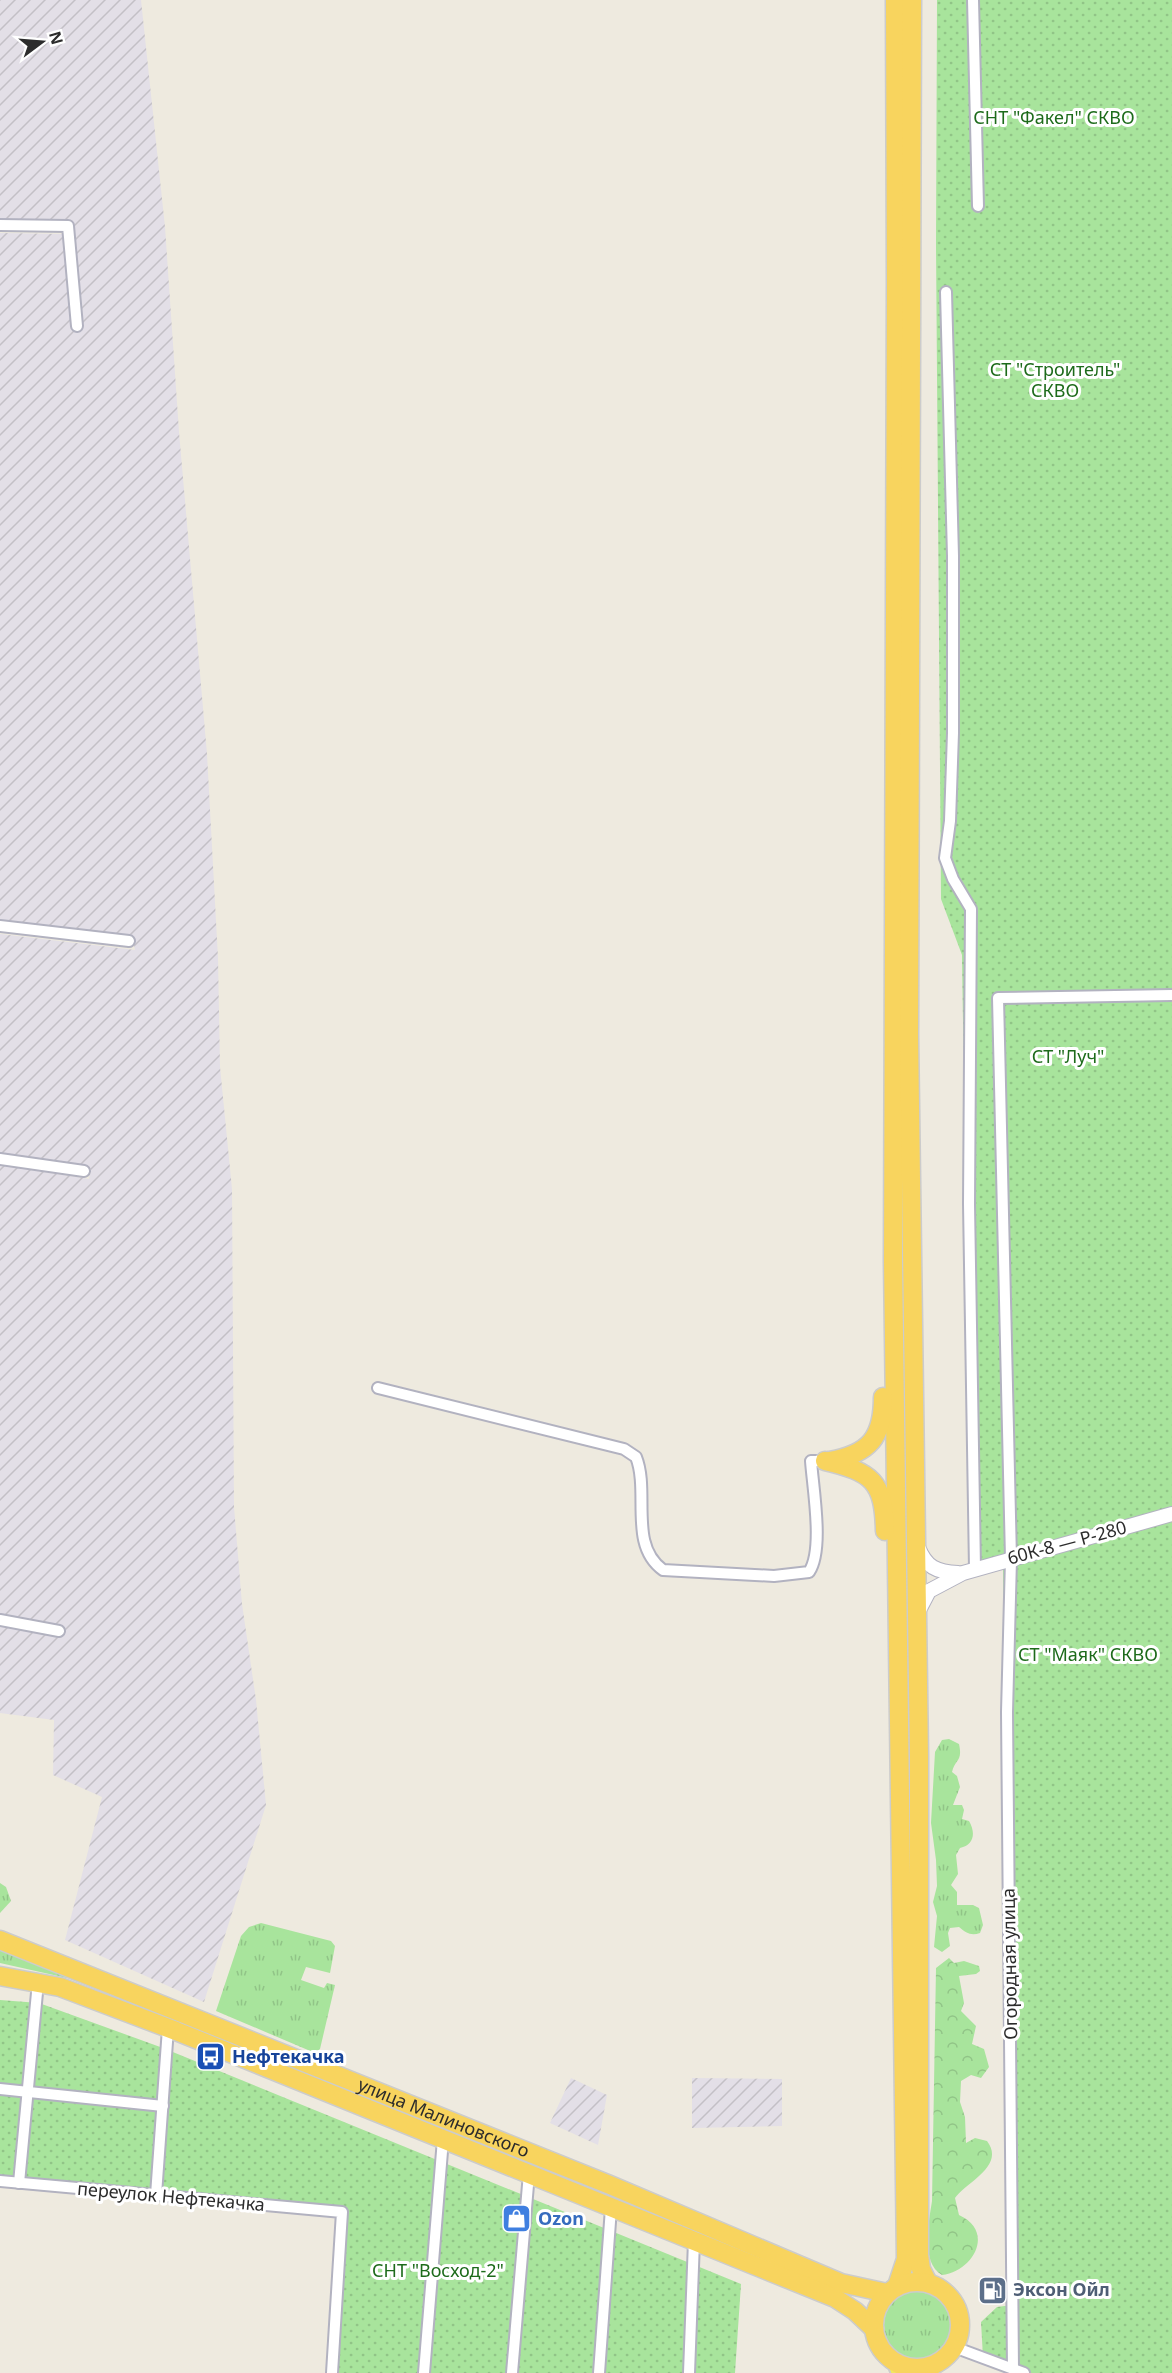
<svg xmlns="http://www.w3.org/2000/svg" width="1172" height="2373" font-family="'Noto Sans',sans-serif">
  <style>
    .industrial { fill: url(#industrial-furrows) }
    .grass { fill: url(#grass-tufts) }
    .forest { fill: url(#forest-crowns) }
    .park { fill: url(#park-dots) }
    .lines { fill: none; stroke-linecap: round; stroke-linejoin: round }
    .minor-casing { stroke: #b2b2c0; stroke-width: 14 }
    .tertiary-casing { stroke: #b2b2c0; stroke-width: 16 }
    .primary-casing { stroke: #ccc; stroke-width: 20 }
    .trunk-casing { stroke: #ccc; stroke-width: 21 }
    .minor { stroke: #fff; stroke-width: 10 }
    .tertiary { stroke: #fff; stroke-width: 14 }
    .primary { stroke: #f1e961; stroke-width: 16 }
    .trunk { stroke: #f8d45e; stroke-width: 18 }
    .labels { text-anchor: middle; stroke-width: 6; stroke-linejoin: round; paint-order: stroke }
    .park-label { font-size: 18px; fill: #1d6b1b; stroke: #fff }
    .street-label { font-size: 18px; fill: #2c2c2c; stroke: #fff }
    .transit-label { font-size: 18px; font-weight: bold; fill: #164399; stroke: #fff; text-anchor: start }
    .shop-label { font-size: 18px; font-weight: bold; fill: #366cbe; stroke: #fff; text-anchor: start }
    .service-label { font-size: 18px; font-weight: bold; fill: #4e5e75; stroke: #fff; text-anchor: start }
  </style>
  <defs>
    <pattern id="industrial-furrows" width="10" height="10" patternUnits="userSpaceOnUse" patternTransform="scale(1.5)"><rect width="10" height="10" fill="#e3dfe7"/><path d="M-1 1l2-2M0 10L10 0M9 11l2-2" fill="none" stroke="#c3c0c6"/></pattern>
    <pattern id="grass-tufts" width="24" height="20" patternUnits="userSpaceOnUse" patternTransform="scale(1.5)"><rect width="24" height="20" fill="#a8e49c"/><path d="M3 7l-1-3M5 7V3M7 7l1-3M15 17l-1-3M17 17v-4M19 17l1-3" fill="none" stroke="#91c487"/></pattern>
    <pattern id="forest-crowns" width="20" height="18" patternUnits="userSpaceOnUse" patternTransform="scale(1.5)"><rect width="20" height="18" fill="#a8e49c"/><path d="M2 6a3 3 0 1 1 6 0M12 15a3 3 0 1 1 6 0" fill="none" stroke="#91c487"/></pattern>
    <pattern id="park-dots" width="8" height="8" patternUnits="userSpaceOnUse" patternTransform="scale(1.5)"><rect width="8" height="8" fill="#a8e49c"/><path d="M2 2h.1M6 6h.1" fill="none" stroke="#91c487" stroke-width="1.8" stroke-linecap="round"/></pattern>
  </defs>
  <rect width="100%" height="100%" fill="#eeeadf"/>
  <g class="industrial">
    <polygon points="0,0 141,0 165,227 179,432 207,754 218,958 220,1067 232,1189 234,1507 242,1604 256,1700 266,1805 204,2002 65,1940 102,1797 53,1775 54,1720 0,1713 0,1165 89,1179 91,1169 0,1155 0,934 135,950 132,935 0,920 0,233 62,234 66,241 72,325 83,326 74,222 0,220"/>
    <polygon points="571,2078 607,2095 598,2145 550,2123"/>
    <polygon points="692,2078 782,2079 782,2126 692,2128"/>
  </g>
  <g class="grass">
    <path d="M949,1739l10,5c4,18 -4,15 -7,28l5,4 3,11 -7,18h9l2,5 -2,9 7,2c7,12 5,24 -9,27l-4,7 2,19 -7,11 6,7v13h16l6,3 4,17 -3,8c-9,3 -14,0 -21,-6l-9,1 -2,5 2,13 -8,6 -8,-5 3,-31 -4,-14 4,-16 -1,-26 -5,-37 4,-71 7,-12z"/>
    <polygon points="0,1883 6,1887 11,1901 0,1913"/>
    <polygon points="261,1923 331,1941 335,1946 330,1973 306,1967 301,1980 324,1988 327,1983 335,1985 320,2049 315,2053 216,2011 241,1936 249,1927"/>
    <polygon points="0,1949 67,1976 67,1978 0,1963"/>
    <circle cx="918" cy="2325" r="34"/>
  </g>
  <path class="forest" d="M949,1958l5,5 10,-2 15,5 1,5 -4,3 -17,2 5,27 -3,8 15,15 -4,18 12,5 5,18 -8,11 -10,-3 -10,6 -1,21 5,15 1,26 9,-5 12,3c19,25 -21,41 -32,57l4,17c36,16 15,56 -17,60 -22,-12 -13,-54 -10,-74l4,-233z"/>
  <g class="park">
    <polygon points="937,0 1172,0 1172,1508 971,1565 962,955 941,899 936,244"/>
    <polygon points="1172,1520 1172,2373 1027,2373 983,2357 981,2322 997,2307 1012,2305 1003,1567"/>
    <polygon points="0,2000 39,2003 163,2048 741,2284 735,2373 326,2373 339,2215 0,2184"/>
  </g>
  <g class="lines">
    <defs>
      <g id="minor">
        <polyline points="973,0 978,206"/>
        <polyline points="0,225 68,226 77,326"/>
        <polyline points="946,292 953,556 953,733 950,821 945,858 953,879 971,909 969,1204 975,1569"/>
        <polyline points="0,926 129,941"/>
        <polyline points="0,1159 84,1171"/>
        <path d="M378,1388l246,61 12,8c14,35 -8,88 27,113l111,6 35,-4c15,-22 4,-83 2,-111h14"/>
        <polyline points="0,1620 59,1631"/>
        <polyline points="0,2089 163,2106"/>
        <polyline points="0,2181 342,2212 332,2373"/>
        <polyline points="19,2183 38,1982"/>
        <polyline points="156,2195 168,2028"/>
        <polyline points="954,2347 1024,2373"/>
        <polyline points="1013,2369 1007,1712 1011,1559 998,998 1172,995"/>
        <polyline points="424,2373 443,2139"/>
        <polyline points="512,2373 529,2173"/>
        <polyline points="599,2373 611,2208"/>
        <polyline points="689,2373 694,2241"/>
      </g>
      <g id="tertiary">
        <path d="M918,1547c8,20 18,25 40,26"/>
        <polyline points="918,1612 929,1591 963,1573 1172,1514"/>
      </g>
      <g id="primary">
        <polyline points="896,2363 900,2373"/>
        <polyline points="930,2373 933,2365"/>
      </g>
      <g id="trunk">
        <polyline points="895,0 896,282 893,1261 906,2259 897,2286"/>
        <polyline points="912,0 909,1035 919,1756 919,2255 921,2269 928,2283"/>
        <path d="M825,1461c47,11 59,20 60,70"/>
        <path d="M829,1461c41,-7 54,-24 54,-64"/>
        <path id="s1" d="M0,1940l610,245 231,98 46,10"/>
        <polyline points="0,1976 60,1987 176,2031 835,2298 855,2311 873,2328"/>
        <circle cx="917" cy="2325" r="43"/>
      </g>
    </defs>
    <use href="#minor" class="minor-casing"/>
    <use href="#tertiary" class="tertiary-casing"/>
    <use href="#primary" class="primary-casing"/>
    <use href="#trunk" class="trunk-casing"/>
    <use href="#minor" class="minor"/>
    <use href="#tertiary" class="tertiary"/>
    <use href="#primary" class="primary"/>
    <use href="#trunk" class="trunk"/>
  </g>
  <defs>
    <symbol id="bus-square" viewBox="-11 -11 22 22"><rect x="-9" y="-9" width="18" height="18" rx="4" fill="#1a4fb4" stroke="#fff"/><path d="M-5-6H5V4H4V6H2V4H-2V6H-4V4H-5ZM-3.5-4V0h7V-4ZM-3.5 1.2v1.5H-2V1.2ZM2 1.2v1.5H3.5V1.2Z" fill="#fff"/></symbol>
    <symbol id="shop-square" viewBox="-11 -11 22 22"><rect x="-9" y="-9" width="18" height="18" rx="4" fill="#3f7fe0" stroke="#fff"/><path d="M-5-2.5h2.3a2.7 3.5 0 0 1 5.4 0H5L5.5 6h-11ZM-1.5-2.5h3a1.5 2.3 0 0 0-3 0Z" fill="#fff"/></symbol>
    <symbol id="fuel-square" viewBox="-11 -11 22 22"><rect x="-9" y="-9" width="18" height="18" rx="4" fill="#5c6f8a" stroke="#fff"/><path d="M-5.5-6h7V0h2V4h1.3V-2.5L3-4.5l.8-.8L6-3V5H2.5V1h-1V6h-7ZM-4.2-4.7v3.2H.2V-4.7Z" fill="#fff"/></symbol>
  </defs>
  <g fill-rule="evenodd">
    <use href="#bus-square" x="194" y="2040" width="33" height="33"/>
    <use href="#shop-square" x="500" y="2202" width="33" height="33"/>
    <use href="#fuel-square" x="976" y="2274" width="33" height="33"/>
  </g>
  <g class="labels">
    <g class="park-label">
      <text x="1054" y="124">СНТ "Факел" СКВО</text>
      <text x="1055" y="376">СТ "Строитель"<tspan x="1055" dy="21">СКВО</tspan></text>
      <text x="1068" y="1063">СТ "Луч"</text>
      <text x="1088" y="1661">СТ "Маяк" СКВО</text>
      <text x="438" y="2277">СНТ "Восход-2"</text>
    </g>
    <g class="street-label">
      <text transform="translate(1067 1543) rotate(-15)" y="6">60К-8 — Р-280</text>
      <text transform="translate(1010 1964) rotate(-91)" y="6">Огородная улица</text>
      <text dy="6" stroke="none"><textPath href="#s1" startOffset="478">улица Малиновского</textPath></text>
      <text transform="translate(171 2197) rotate(5)" y="6">переулок Нефтекачка</text>
    </g>
    <g class="transit-label">
      <text x="232" y="2063">Нефтекачка</text>
    </g>
    <g class="shop-label">
      <text x="538" y="2225">Ozon</text>
    </g>
    <g class="service-label">
      <text x="1013" y="2296">Эксон Ойл</text>
    </g>
  </g>
  <g transform="translate(42 42) rotate(74)" stroke="#ffffff" stroke-width="4.5" paint-order="stroke">
  <path d="M0-4.5L10 22L0 15L-10 22Z" fill="#2c2c2c"/>
  <text y="-9" font-size="16" font-weight="bold" text-anchor="middle" fill="#2c2c2c">N</text>
  </g>
</svg>
